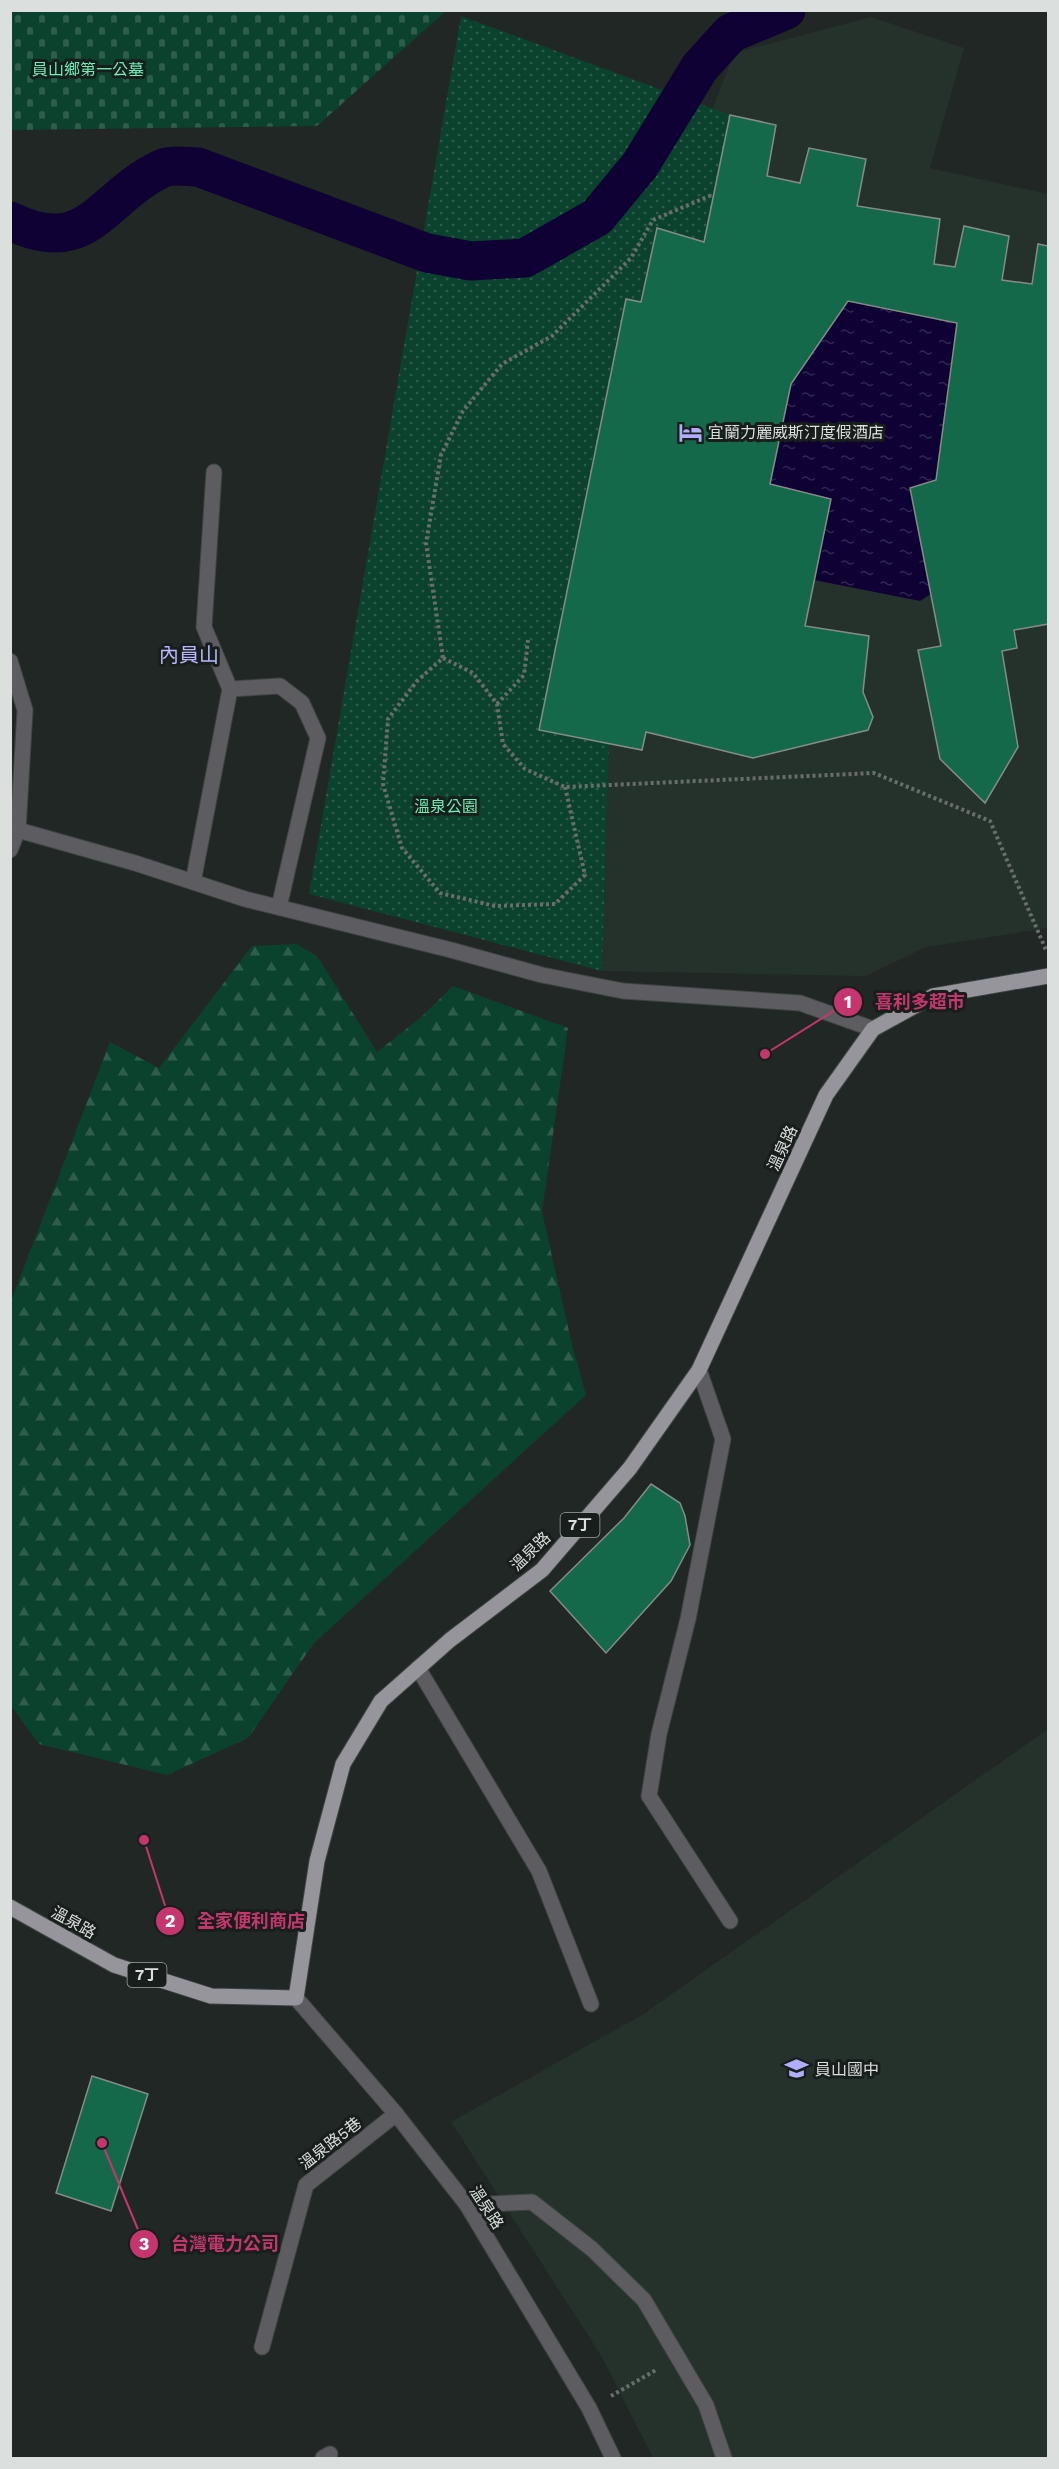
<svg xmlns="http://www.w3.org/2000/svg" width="1059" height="2469" font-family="'Work Sans','Noto Sans TC',sans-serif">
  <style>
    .built { fill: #25322c }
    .forest { fill: url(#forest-firs) }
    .cemetery { fill: url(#cemetery-stones) }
    .park { fill: url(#park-dots) }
    .water { fill: url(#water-ripples) }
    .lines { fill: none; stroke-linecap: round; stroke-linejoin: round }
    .canal { stroke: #0f0134; stroke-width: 39 }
    .building { fill: #14694a; stroke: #858c88; stroke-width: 1.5 }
    .minor-casing { stroke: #3f4442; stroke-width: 17 }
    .major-casing { stroke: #3f4442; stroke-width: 17 }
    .path { stroke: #696e6b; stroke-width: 4; stroke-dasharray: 3 3; stroke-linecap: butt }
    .minor { stroke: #5d5d61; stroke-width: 15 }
    .major { stroke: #95959b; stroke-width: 15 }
    .labels { text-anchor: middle; stroke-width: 6; stroke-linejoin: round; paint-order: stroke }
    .shield { fill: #181e1b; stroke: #a0a5a3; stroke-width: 1.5 }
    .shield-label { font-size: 15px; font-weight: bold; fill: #dbdfdd }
    .park-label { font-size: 16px; fill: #67f1b7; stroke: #181e1b }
    .poi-label { font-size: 16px; fill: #dbdfdd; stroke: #181e1b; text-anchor: start }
    .street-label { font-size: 16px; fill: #dbdfdd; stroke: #181e1b }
    .quarter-label { font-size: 20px; fill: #b9b7ff; stroke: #181e1b }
    .leader { fill: none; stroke: #c6366e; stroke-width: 2 }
    .callout-dot { fill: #c6366e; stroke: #181e1b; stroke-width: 2 }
    .mark-label { font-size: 18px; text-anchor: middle; font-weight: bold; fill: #fff }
    .callout-label { font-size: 18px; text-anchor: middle; font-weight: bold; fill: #c6366e; stroke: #181e1b; stroke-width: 6; stroke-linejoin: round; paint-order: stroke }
  </style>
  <defs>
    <pattern id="forest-firs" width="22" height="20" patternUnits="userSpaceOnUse" patternTransform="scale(1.5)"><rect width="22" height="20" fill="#0b422e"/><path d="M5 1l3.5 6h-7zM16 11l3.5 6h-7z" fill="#2e5d4c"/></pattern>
    <pattern id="cemetery-stones" width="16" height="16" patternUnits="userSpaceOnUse" patternTransform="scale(1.5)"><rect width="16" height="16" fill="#0b422e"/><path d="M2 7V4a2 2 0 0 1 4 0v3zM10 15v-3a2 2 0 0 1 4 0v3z" fill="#2e5d4c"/></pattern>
    <pattern id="park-dots" width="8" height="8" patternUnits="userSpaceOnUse" patternTransform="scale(1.5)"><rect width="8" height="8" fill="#0b422e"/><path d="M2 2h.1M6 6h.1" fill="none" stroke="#2e5d4c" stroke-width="1.8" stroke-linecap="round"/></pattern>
    <pattern id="water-ripples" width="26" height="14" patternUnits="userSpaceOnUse" patternTransform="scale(1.5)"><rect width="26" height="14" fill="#0f0134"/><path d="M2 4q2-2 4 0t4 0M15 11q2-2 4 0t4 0" fill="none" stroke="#312651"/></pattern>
  </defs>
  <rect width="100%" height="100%" fill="#212724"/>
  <g class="built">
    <polygon points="871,17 964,48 930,168 1048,194 1048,928 926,947 866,976 602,971 609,743 539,730 626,299 653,220 687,175 734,53"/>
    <polygon points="1048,1729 1048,2458 653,2458 602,2357 451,2122 642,2015"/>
  </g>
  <polygon class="forest" points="296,944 317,956 377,1052 419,1019 453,986 568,1028 542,1212 573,1349 586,1395 314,1643 248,1738 167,1775 39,1744 11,1706 11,1301 110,1042 159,1068 252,946"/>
  <polygon class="cemetery" points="10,11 11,10 446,11 317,126 11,130"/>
  <polygon class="park" points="461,16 730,115 704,242 657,228 539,729 609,743 602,971 309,894"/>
  <polygon class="water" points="848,301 957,323 936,480 931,594 920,601 814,580 831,499 770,484 791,384"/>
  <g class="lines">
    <path class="canal" d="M10,221c79,38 90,-23 151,-52 9,-5 26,-2 37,-2l229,86 44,8 54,-3 72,-41 43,-52 60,-98 31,-34 55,-23"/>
  </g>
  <g class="building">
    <polygon points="730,115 776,125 767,176 800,183 809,148 866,159 857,206 940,219 934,264 955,267 964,226 1009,236 1002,280 1032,284 1038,244 1048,246 1048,624 1014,630 1017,648 1002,651 1018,747 985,803 940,759 918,650 941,646 910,488 936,480 957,323 848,301 791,384 770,484 831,499 805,626 869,636 863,692 873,717 868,730 753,758 646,732 642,750 539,730 626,299 641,302 657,228 704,242"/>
    <polygon points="651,1484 680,1503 685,1516 690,1545 671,1581 606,1653 550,1591 624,1518"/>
    <polygon points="92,2076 148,2094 111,2211 56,2193"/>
  </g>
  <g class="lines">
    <defs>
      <g id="minor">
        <polyline points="10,661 25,710 18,830 10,850"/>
        <polyline points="230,689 280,686 302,703 318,738 279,907"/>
        <polyline points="10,830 18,830 135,863 245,899 451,950 542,975 623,991 800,1003 873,1029"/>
        <polyline points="193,882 230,689 204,627 214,472"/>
        <polyline points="699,1370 723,1439 688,1619 659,1734 649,1796 730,1921"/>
        <polyline points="418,1668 539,1871 591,2004"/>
        <polyline points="296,1998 396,2114 467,2205 589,2408 613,2458"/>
        <polyline points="467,2205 532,2202 592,2249 644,2300 706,2405 724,2458"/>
        <polyline points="262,2347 306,2185 396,2114"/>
        <polyline points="323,2458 330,2454"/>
      </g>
      <polyline id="major" points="10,1907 114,1965 211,1996 296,1998 317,1861 343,1764 381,1701 450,1640 542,1570 630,1468 699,1370 826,1095 873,1029 933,996 1048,976"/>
    </defs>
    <use href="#minor" class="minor-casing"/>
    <use href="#major" class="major-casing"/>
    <g class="path">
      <polyline points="443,658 426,543 441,455 463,411 502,364 552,336 631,258 653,220 714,194"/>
      <polyline points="497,704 524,675 528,640"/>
      <polyline points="565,787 585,875 555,904 495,906 440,893 402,848 383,784 388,719 417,681 443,658 473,673 497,704 503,744 525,769 565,787 874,773 990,821 1046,950"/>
      <polyline points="611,2396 656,2370"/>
    </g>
    <use href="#minor" class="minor"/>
    <use href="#major" class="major"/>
  </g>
  <defs>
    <symbol id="hotel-bare" viewBox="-9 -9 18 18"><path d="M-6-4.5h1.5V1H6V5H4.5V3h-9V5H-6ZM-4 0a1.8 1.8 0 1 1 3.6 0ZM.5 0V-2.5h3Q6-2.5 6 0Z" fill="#b0aefa" stroke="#181e1b" stroke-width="2.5" paint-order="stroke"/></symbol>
    <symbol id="school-bare" viewBox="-9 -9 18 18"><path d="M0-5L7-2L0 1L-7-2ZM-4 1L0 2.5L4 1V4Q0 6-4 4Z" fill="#b0aefa" stroke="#181e1b" stroke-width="2.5" paint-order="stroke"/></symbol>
  </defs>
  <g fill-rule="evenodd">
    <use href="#hotel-bare" x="674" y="416" width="33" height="33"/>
    <use href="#school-bare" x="780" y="2052" width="33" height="33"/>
  </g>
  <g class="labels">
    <g class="shield">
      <rect x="560.5" y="1513" width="39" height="24" rx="4.5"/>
      <rect x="127.5" y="1963" width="39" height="24" rx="4.5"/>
    </g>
    <g class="shield-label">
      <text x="580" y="1530">7丁</text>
      <text x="147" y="1980">7丁</text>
    </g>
    <g class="park-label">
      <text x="88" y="75">員山鄉第一公墓</text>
      <text x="446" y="812">溫泉公園</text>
    </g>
    <g class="poi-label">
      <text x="708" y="438">宜蘭力麗威斯汀度假酒店</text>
      <text x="815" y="2075">員山國中</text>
    </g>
    <g class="street-label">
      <text transform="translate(782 1148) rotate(-65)" y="6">溫泉路</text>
      <text transform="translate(530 1551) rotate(-44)" y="6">溫泉路</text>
      <text transform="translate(74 1922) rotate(29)" y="6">溫泉路</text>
      <text transform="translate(330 2143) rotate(-38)" y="6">溫泉路5巷</text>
      <text transform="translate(487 2207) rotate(57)" y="6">溫泉路</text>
    </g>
    <g class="quarter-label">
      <text x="189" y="662">內員山</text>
    </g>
  </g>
  <path class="leader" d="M765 1054L848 1002M144 1840L170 1921M102 2143L144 2244"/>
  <g class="callout-dot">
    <circle cx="765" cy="1054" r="6"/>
    <circle cx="144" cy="1840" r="6"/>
    <circle cx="102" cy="2143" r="6"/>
    <circle cx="848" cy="1002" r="15"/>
    <circle cx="170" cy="1921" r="15"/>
    <circle cx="144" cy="2244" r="15"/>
  </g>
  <g class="mark-label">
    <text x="848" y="1008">1</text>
    <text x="170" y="1927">2</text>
    <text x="144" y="2250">3</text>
  </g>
  <g class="callout-label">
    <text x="920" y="1008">喜利多超市</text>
    <text x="251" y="1927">全家便利商店</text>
    <text x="225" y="2250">台灣電力公司</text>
  </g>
  <rect width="1059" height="2469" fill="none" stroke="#dbdfdd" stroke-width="24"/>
</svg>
